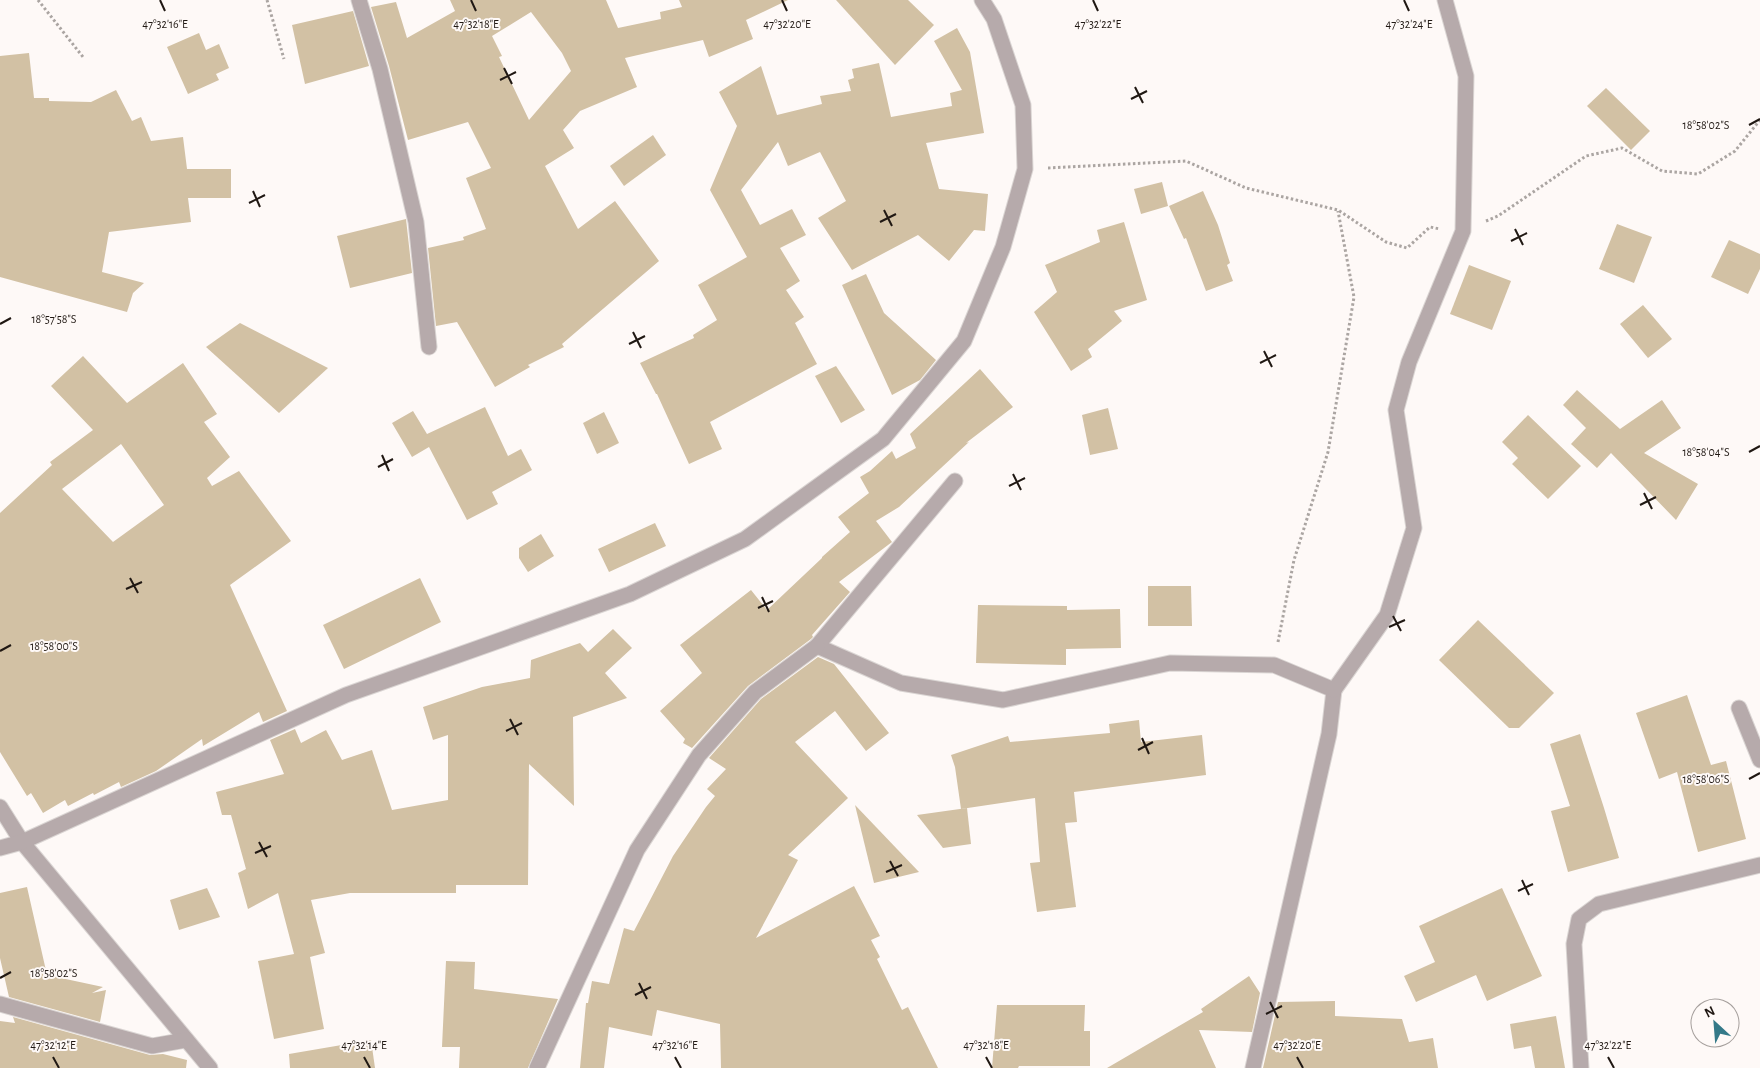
<svg xmlns="http://www.w3.org/2000/svg" width="1760" height="1068" font-family="'Alegreya Sans',sans-serif">
  <style>
    .building { fill: #d2c1a4; fill-rule: evenodd }
    .lines { fill: none; stroke-linecap: round; stroke-linejoin: round }
    .minor-casing { stroke: #dad5d3; stroke-width: 17 }
    .path { stroke: #aba5a2; stroke-width: 3; stroke-dasharray: 2.5 2.5; stroke-linecap: butt }
    .minor { stroke: #b6aaab; stroke-width: 15 }
    .ticks { fill: none; stroke: #201813; stroke-width: 2 }
    .ticks-label { font-size: 12px; text-anchor: middle; fill: #201813; stroke: #fef9f7; stroke-width: 4; stroke-linejoin: round; paint-order: stroke }
  </style>
  <rect width="100%" height="100%" fill="#fef9f7"/>
  <g class="building">
    <path d="M450,0h156l12,28 43,-9 -1,-7 22,-5 -3,-7h109l-42,20 7,19 -44,18 -6,-17 -78,18 12,29 -57,24 -17,19 11,18 -29,18 33,63 37,-28 44,60 -97,83 2,3 -36,18 2,2 -35,20 -38,-65 -21,4 -8,-78 36,-8 -1,-3 23,-8 -20,-51 25,-10 -23,-46 -60,18 -19,-74 -18,-59 25,-5 11,36 48,-27zM531,12l31,41 9,18 -42,49 -30,-63 3,-1 -10,-20z"/>
    <polygon points="836,0 908,0 934,25 895,65"/>
    <polygon points="353,11 369,66 305,84 292,25"/>
    <polygon points="957,28 970,52 984,133 926,143 939,189 988,194 985,231 974,230 949,261 918,235 852,270 818,218 846,201 820,152 788,166 778,142 741,190 760,225 792,209 806,235 780,248 800,281 786,290 804,317 795,323 817,364 710,422 722,449 689,464 657,394 656,394 640,363 694,338 693,335 717,320 698,285 747,257 710,190 737,126 719,92 761,66 777,115 822,104 820,96 851,91 848,80 854,78 852,69 879,63 891,117 952,106 950,93 962,90 934,41"/>
    <polygon points="199,33 206,50 219,44 229,68 216,74 219,80 188,94 167,47"/>
    <polygon points="29,53 34,98 49,98 49,101 91,102 116,90 132,121 141,117 151,141 183,137 187,169 231,169 231,198 188,198 191,222 109,232 102,272 144,283 133,293 127,312 0,277 0,56"/>
    <polygon points="1606,88 1650,131 1631,150 1587,106"/>
    <polygon points="653,135 666,155 624,186 610,166"/>
    <polygon points="1162,182 1168,206 1141,214 1134,189"/>
    <polygon points="1203,191 1218,225 1230,263 1227,265 1233,281 1206,291 1186,238 1184,239 1169,206"/>
    <polygon points="406,219 412,273 350,288 337,236"/>
    <polygon points="1124,222 1147,300 1114,311 1122,321 1088,349 1092,357 1071,371 1034,312 1057,292 1045,265 1100,242 1097,230"/>
    <polygon points="1617,224 1652,237 1634,283 1599,269"/>
    <polygon points="1729,240 1760,254 1760,269 1748,294 1711,277"/>
    <polygon points="1469,265 1511,281 1492,330 1450,314"/>
    <polygon points="866,274 884,313 936,360 920,380 892,395 842,285"/>
    <polygon points="1643,305 1672,339 1648,358 1620,324"/>
    <polygon points="240,323 328,368 279,413 206,347"/>
    <path d="M83,356l44,47 56,-40 34,51 -13,8 26,35 -23,21 5,8 27,-15 52,70 -61,44 57,126 -24,11 -4,-10 -56,34 -1,-7 -46,32 -35,16 -2,-5 -25,13 -1,-2 -25,13 -3,-6 -22,13 -12,-20 -4,3 -27,-44v-239l52,-48 -2,-3 43,-32 -42,-44zM121,444l43,61 -51,37 -51,-53z"/>
    <polygon points="836,366 865,410 841,423 815,376"/>
    <polygon points="980,369 1013,407 966,443 969,442 899,507 876,521 892,542 839,582 850,592 812,635 813,637 811,639 748,686 692,748 683,743 685,739 660,711 702,673 680,645 751,590 767,610 822,558 822,557 850,532 838,517 869,493 860,477 870,471 892,451 896,459 916,448 910,434"/>
    <polygon points="1577,390 1620,429 1662,400 1681,428 1644,453 1698,484 1676,520 1611,453 1597,468 1571,444 1586,428 1563,405"/>
    <polygon points="485,407 508,456 521,449 532,470 492,492 498,504 467,520 429,447 412,457 392,423 413,411 427,434"/>
    <polygon points="1108,408 1118,449 1090,455 1082,415"/>
    <polygon points="604,412 619,443 597,454 583,423"/>
    <polygon points="1528,415 1581,466 1548,499 1512,464 1518,458 1502,442"/>
    <polygon points="655,523 666,546 609,572 598,549"/>
    <polygon points="541,534 554,556 528,572 519,558 519,548"/>
    <polygon points="420,578 441,622 344,669 323,625"/>
    <polygon points="1148,586 1191,586 1192,626 1148,626"/>
    <polygon points="978,605 1067,606 1067,610 1120,609 1121,648 1066,649 1066,665 976,663"/>
    <polygon points="1478,620 1554,693 1519,728 1509,728 1439,660"/>
    <polygon points="613,629 632,648 605,673 627,698 573,717 574,806 529,764 528,885 456,885 456,893 350,893 311,900 325,953 310,957 324,1029 274,1039 258,961 294,954 278,893 248,909 238,873 246,869 231,815 222,815 216,792 284,774 270,740 295,729 301,743 326,730 342,760 372,750 392,810 448,800 448,735 433,740 423,707 482,687 530,678 531,660 580,643 588,652"/>
    <polygon points="818,657 834,664 889,733 866,751 835,711 795,742 848,798 788,855 798,860 756,938 854,886 880,936 871,940 880,957 877,959 902,1010 908,1007 938,1068 721,1068 720,1024 657,1010 652,1036 609,1027 604,1068 580,1068 586,1003 588,1003 592,981 609,984 624,928 634,931 673,856 706,807 715,796 707,789 726,769 709,758 761,699"/>
    <polygon points="1687,695 1711,765 1726,761 1746,839 1698,852 1677,772 1659,779 1636,713"/>
    <polygon points="1139,720 1141,742 1202,735 1206,775 1074,792 1077,822 1065,823 1076,907 1037,912 1030,863 1040,862 1035,798 961,809 955,767 951,755 1008,736 1010,742 1110,733 1109,724"/>
    <polygon points="1580,734 1604,808 1619,858 1568,872 1551,811 1570,806 1550,744"/>
    <polygon points="855,805 919,872 874,883"/>
    <polygon points="967,808 971,844 943,848 917,815"/>
    <polygon points="27,887 47,975 103,987 92,993 106,990 100,1022 9,997 0,958 0,893"/>
    <polygon points="207,888 220,917 179,930 170,900"/>
    <polygon points="1502,888 1542,976 1487,1001 1476,975 1416,1002 1404,976 1435,962 1419,926"/>
    <polygon points="446,961 475,962 474,989 558,999 528,1068 459,1068 460,1047 442,1047"/>
    <polygon points="1249,976 1260,993 1252,1032 1199,1030 1216,1068 1107,1068 1203,1012 1201,1009"/>
    <polygon points="1335,1001 1335,1016 1402,1019 1409,1042 1433,1038 1438,1068 1263,1068 1278,1002"/>
    <polygon points="997,1005 1085,1005 1084,1031 1090,1031 1090,1066 1019,1066 1018,1068 992,1068"/>
    <polygon points="1556,1016 1565,1068 1535,1068 1531,1046 1514,1049 1510,1024"/>
    <polygon points="13,1017 150,1055 163,1054 187,1060 186,1068 0,1068 0,1021 15,1023"/>
    <polygon points="371,1040 375,1068 290,1068 289,1054"/>
  </g>
  <g class="lines">
    <defs>
      <g id="minor">
        <polyline points="359,0 380,69 416,222 429,347"/>
        <polyline points="955,481 817,646 901,683 1003,700 1170,663 1274,665 1334,690 1329,734 1253,1068"/>
        <polyline points="1334,690 1387,615 1414,528 1396,410 1409,362 1463,231 1466,76 1445,0"/>
        <polyline points="1739,708 1760,760"/>
        <polyline points="0,807 22,842 210,1068"/>
        <polyline points="0,848 22,842 346,695 630,594 745,539 883,439 964,341 1003,247 1025,169 1023,105 994,19 982,0"/>
        <polyline points="0,1004 152,1046 186,1040"/>
        <polyline points="537,1068 637,850 699,755 755,692 817,646"/>
        <polyline points="1581,1068 1574,944 1579,919 1599,904 1760,865"/>
      </g>
    </defs>
    <use href="#minor" class="minor-casing"/>
    <g class="path">
      <polyline points="38,0 83,57"/>
      <polyline points="267,0 284,59"/>
      <polyline points="1048,168 1186,161 1246,188 1338,210 1386,242 1407,248 1430,227 1440,229"/>
      <polyline points="1486,221 1498,216 1586,156 1622,148 1662,171 1698,174 1735,151 1760,120"/>
      <polyline points="1278,642 1294,560 1328,452 1354,297 1338,211"/>
    </g>
    <use href="#minor" class="minor"/>
  </g>
  <path class="ticks" d="M160,0l5,11M471,0l5,11M782,0l5,11M1093,0l5,11M1404,0l5,11M504,68l8,16M500,80l16,-8M1135,87l8,16M1131,99l16,-8M1749,125l11,-6M253,191l7,16M249,203l16,-8M884,210l8,16M880,222l16,-8M1515,229l8,16M1511,241l16,-8M0,324l11,-6M633,332l8,16M629,344l16,-8M1264,351l8,16M1260,363l16,-8M1749,452l11,-6M382,455l7,16M378,467l15,-8M1013,474l8,16M1009,486l16,-8M1644,493l8,16M1640,505l16,-8M130,578l8,15M126,589l16,-7M762,597l7,15M758,608l15,-7M1393,616l8,15M1389,627l16,-7M0,651l11,-6M510,719l8,16M506,731l16,-8M1142,738l7,16M1138,750l15,-8M1749,779l11,-6M259,842l8,15M255,853l16,-7M890,861l8,15M886,872l16,-7M1522,880l7,15M1518,891l15,-7M0,978l11,-6M639,983l8,16M635,995l16,-8M1270,1002l8,16M1266,1014l16,-8M53,1057l6,11M364,1057l6,11M675,1057l6,11M986,1057l6,11M1297,1057l6,11M1608,1057l6,11"/>
  <g class="ticks-label">
    <text x="165" y="28">47°32'16"E</text>
    <text x="476" y="28">47°32'18"E</text>
    <text x="787" y="28">47°32'20"E</text>
    <text x="1098" y="28">47°32'22"E</text>
    <text x="1409" y="28">47°32'24"E</text>
    <text x="1706" y="129">18°58'02"S</text>
    <text x="54" y="323">18°57'58"S</text>
    <text x="1706" y="456">18°58'04"S</text>
    <text x="54" y="650">18°58'00"S</text>
    <text x="1706" y="783">18°58'06"S</text>
    <text x="54" y="977">18°58'02"S</text>
    <text x="53" y="1049">47°32'12"E</text>
    <text x="364" y="1049">47°32'14"E</text>
    <text x="675" y="1049">47°32'16"E</text>
    <text x="986" y="1049">47°32'18"E</text>
    <text x="1297" y="1049">47°32'20"E</text>
    <text x="1608" y="1049">47°32'22"E</text>
  </g>
  <g transform="translate(1715 1023) rotate(334)"><circle r="24" fill="#fef9f7" stroke="#a59f9c"/>
  <path d="M0-4L9 19L0 12L-9 19Z" fill="#347988"/>
  <text y="-8" font-size="14" font-weight="bold" text-anchor="middle" fill="#201813">N</text>
  </g>
</svg>
